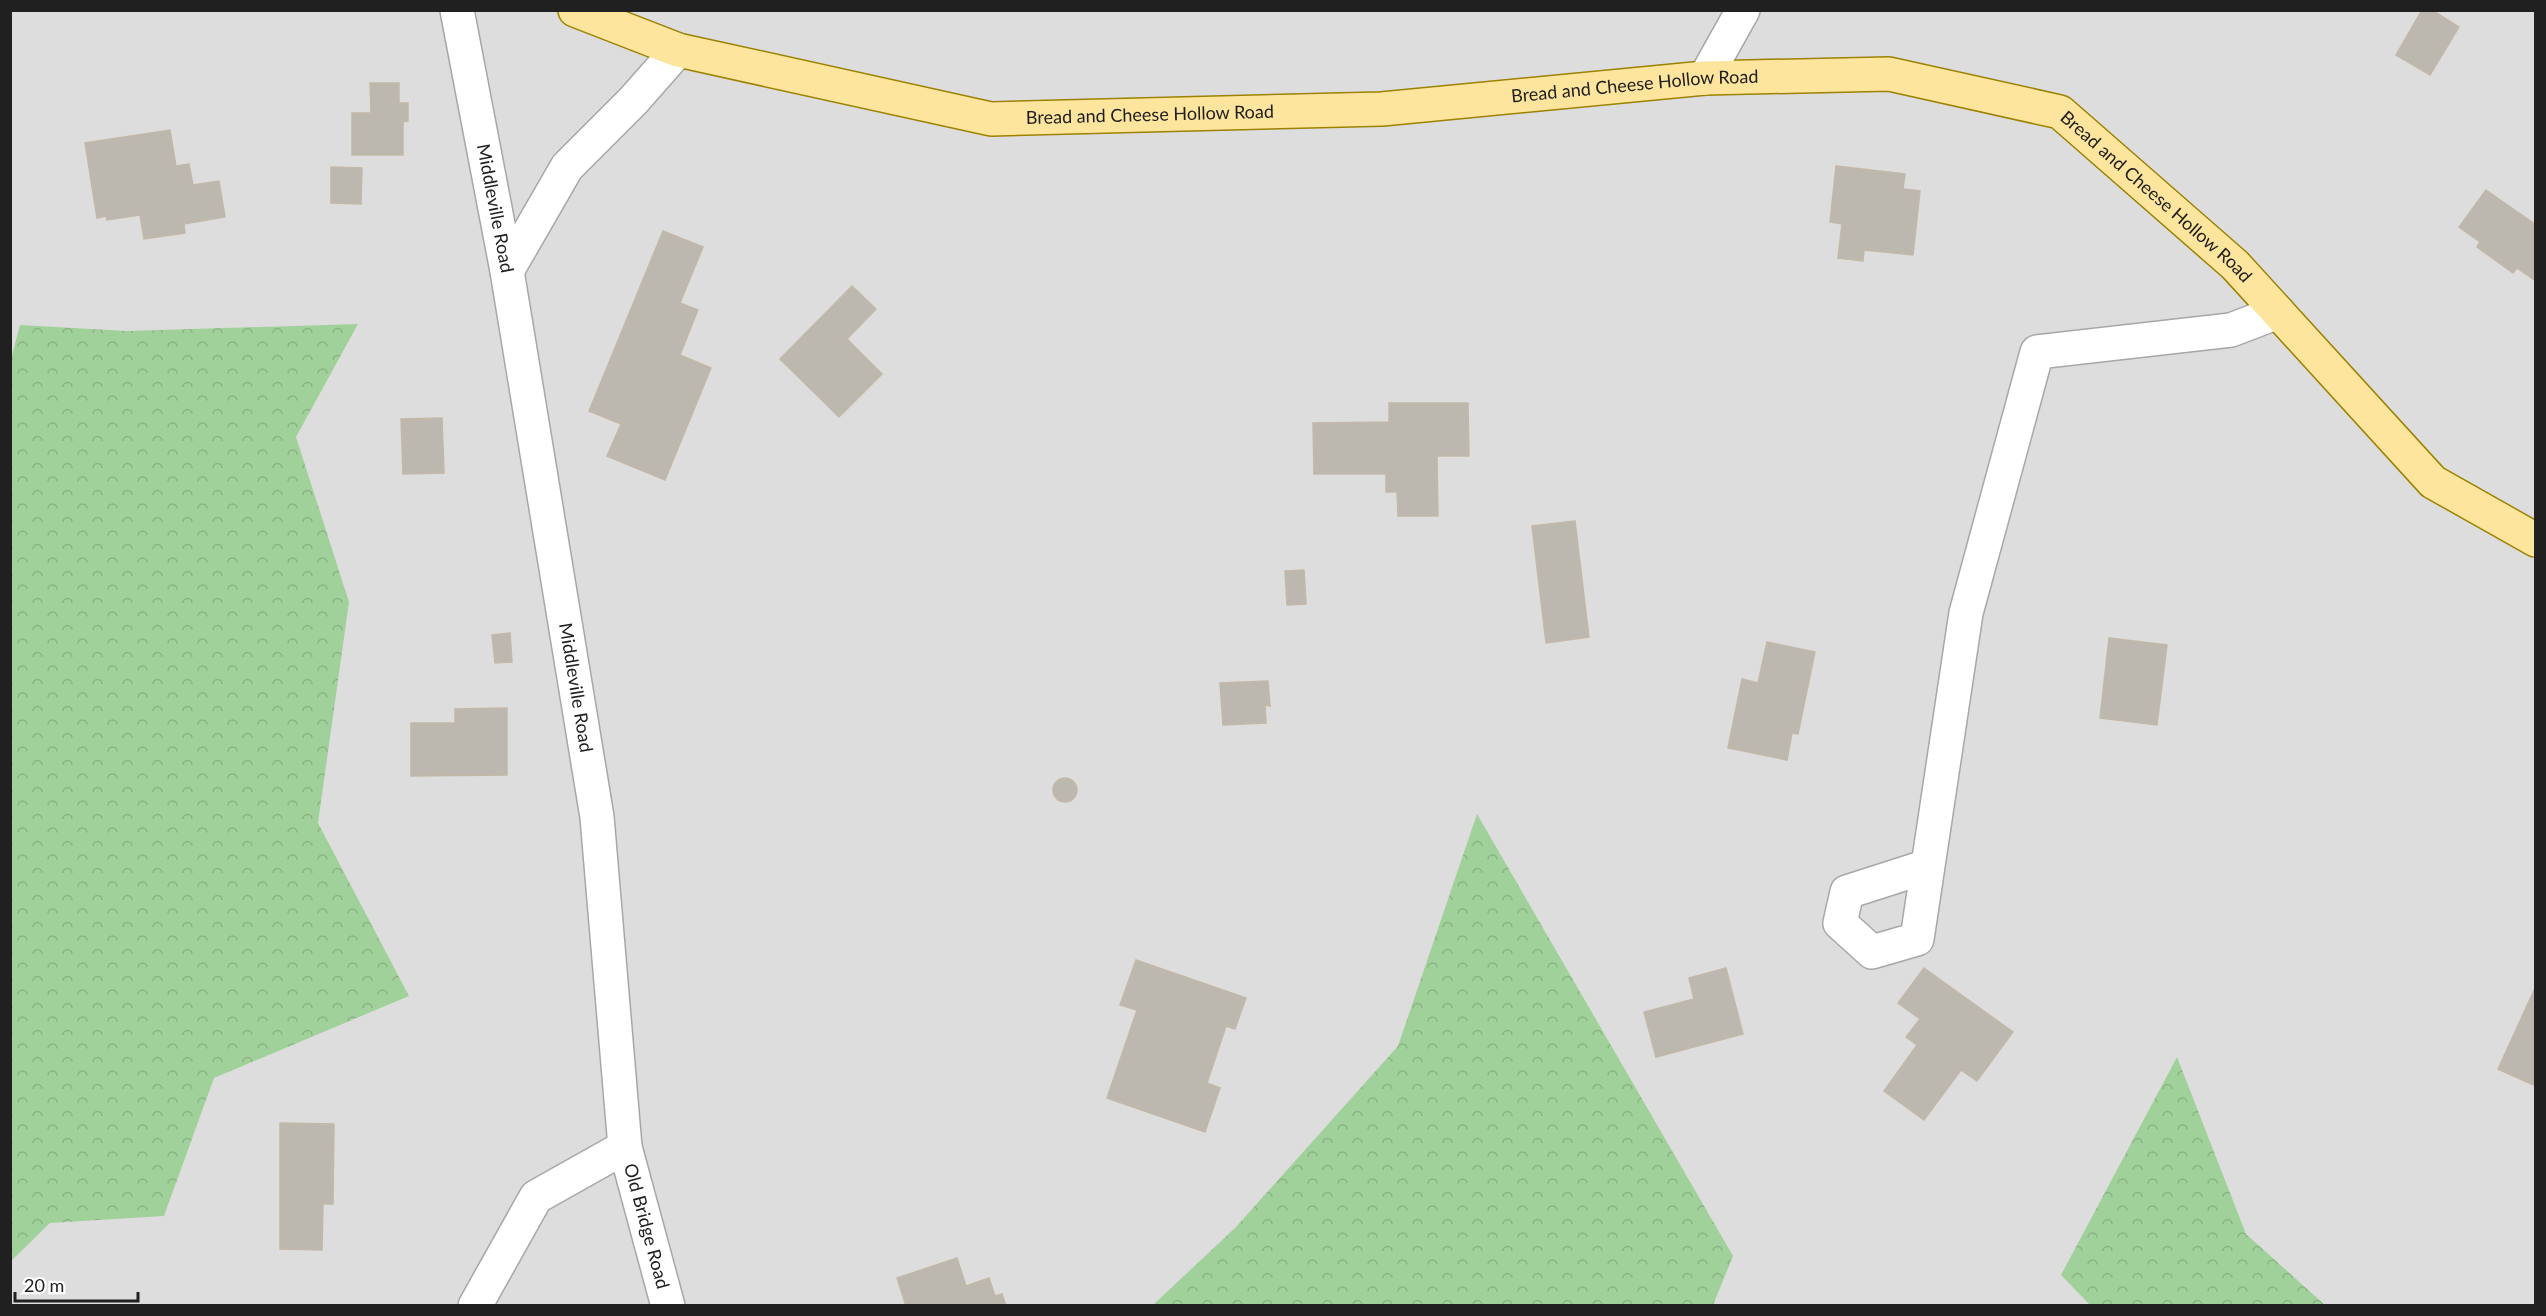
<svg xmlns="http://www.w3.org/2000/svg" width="2546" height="1316" font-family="Lato,sans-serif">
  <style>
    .residential { fill: #dedddd }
    .forest { fill: url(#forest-crowns) }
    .building { fill: #bdb8af; stroke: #c3b8a8; stroke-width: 1.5 }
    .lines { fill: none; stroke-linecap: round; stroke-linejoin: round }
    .minor-casing { stroke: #a7a7a7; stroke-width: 36 }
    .major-casing { stroke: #9c8200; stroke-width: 36 }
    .minor { stroke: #fff; stroke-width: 33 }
    .major { stroke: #fee59e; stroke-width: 33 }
    .labels { text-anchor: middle; stroke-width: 4.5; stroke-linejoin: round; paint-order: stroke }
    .street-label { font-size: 18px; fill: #202020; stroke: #fff }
  </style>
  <defs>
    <pattern id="forest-crowns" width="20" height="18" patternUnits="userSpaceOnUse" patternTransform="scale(1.5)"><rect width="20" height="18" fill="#a1d19a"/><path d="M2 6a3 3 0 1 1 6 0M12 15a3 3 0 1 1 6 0" fill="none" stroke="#8ab384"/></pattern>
  </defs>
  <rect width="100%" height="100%" fill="#f1efe6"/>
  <rect class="residential" x="11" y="11" width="2524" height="1294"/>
  <g class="forest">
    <polygon points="358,324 296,437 349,602 318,823 409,996 214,1078 164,1216 50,1223 11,1261 10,363 20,325 127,331"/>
    <polygon points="1477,814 1733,1256 1713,1305 1153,1305 1235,1228 1398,1046"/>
    <polygon points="2177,1057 2246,1234 2325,1305 2090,1305 2061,1275"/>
  </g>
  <g class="building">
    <polygon points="2422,10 2432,10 2459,27 2430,75 2396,55"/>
    <polygon points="370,83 399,83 399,103 408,103 408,121 403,122 403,155 352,155 352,113 371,113"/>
    <polygon points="170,130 176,166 189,164 193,185 219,181 225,217 184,224 185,233 144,239 140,215 107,220 106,216 97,218 85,143"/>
    <polygon points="1836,166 1905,174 1903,189 1920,191 1913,255 1864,250 1863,261 1838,258 1842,224 1830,222"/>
    <polygon points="331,167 362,168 361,204 331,203"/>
    <polygon points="2486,190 2536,225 2536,281 2517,268 2513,273 2477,247 2480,242 2459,227"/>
    <polygon points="663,231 703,247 680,303 698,310 680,355 711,368 665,480 607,456 621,424 589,411"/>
    <polygon points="852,286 876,309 847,339 882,374 839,417 780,359"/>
    <polygon points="1389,403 1468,403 1469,456 1437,456 1438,516 1398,516 1397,492 1386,492 1386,474 1314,474 1313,423 1389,422"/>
    <polygon points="442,418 444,473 403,474 401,419"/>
    <polygon points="1575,521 1589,637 1546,643 1532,526"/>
    <polygon points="1304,570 1306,604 1287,605 1285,571"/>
    <polygon points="510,633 512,662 495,663 492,635"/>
    <polygon points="2109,638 2167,645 2157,725 2100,718"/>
    <polygon points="1767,642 1815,652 1798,734 1792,733 1787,760 1728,748 1742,679 1758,683"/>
    <polygon points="1268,681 1270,706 1265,705 1266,723 1223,725 1220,683"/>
    <polygon points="507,708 507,775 411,776 411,723 455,723 455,709"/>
    <circle cx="1065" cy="790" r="12"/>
    <polygon points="1136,960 1246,998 1235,1029 1226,1026 1207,1083 1220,1088 1205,1132 1107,1098 1137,1010 1120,1005"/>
    <polygon points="1726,968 1743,1034 1656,1057 1644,1012 1694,999 1689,978"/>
    <polygon points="1924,968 2013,1032 1977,1081 1961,1070 1924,1120 1884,1091 1917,1045 1906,1037 1920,1019 1898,1003"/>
    <polygon points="2536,986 2536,1086 2498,1069"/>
    <polygon points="280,1123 334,1124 333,1204 323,1204 322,1250 280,1249"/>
    <polygon points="957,1258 966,1286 989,1278 995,1296 1002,1294 1006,1306 906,1306 897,1278"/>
  </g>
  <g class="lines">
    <defs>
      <g id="minor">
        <path id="s1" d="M457,10l50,261 90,546 28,330 -89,50 -61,109"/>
        <polyline points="1705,78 1743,10"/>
        <polyline points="507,271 567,167 633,101 678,50"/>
        <polyline points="1928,866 1847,892 1840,923 1872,952 1917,939 1966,613 2037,352 2231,330 2278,312"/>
        <path id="s2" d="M625,1147l43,159"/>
      </g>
      <g id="major">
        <path id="s3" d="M575,10l103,40 313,69 391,-10 323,-31 184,-4 171,38 175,153 198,217 103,58"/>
      </g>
    </defs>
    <use href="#minor" class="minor-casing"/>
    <use href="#major" class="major-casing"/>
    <use href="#minor" class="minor"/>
    <use href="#major" class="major"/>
  </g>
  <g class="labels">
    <g class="street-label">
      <text dy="6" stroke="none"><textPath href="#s3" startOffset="1076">Bread and Cheese Hollow Road</textPath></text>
      <text dy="6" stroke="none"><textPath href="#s3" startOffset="590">Bread and Cheese Hollow Road</textPath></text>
      <text dy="6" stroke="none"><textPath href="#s3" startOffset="1634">Bread and Cheese Hollow Road</textPath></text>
      <text dy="6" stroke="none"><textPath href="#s1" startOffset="202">Middleville Road</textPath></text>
      <text dy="6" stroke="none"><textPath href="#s1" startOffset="688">Middleville Road</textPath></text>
      <text dy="6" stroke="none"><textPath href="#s2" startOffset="82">Old Bridge Road</textPath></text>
    </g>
  </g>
  <rect width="2546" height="1316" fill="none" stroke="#202020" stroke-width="24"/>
  <path d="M15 1292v9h123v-9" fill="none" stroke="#202020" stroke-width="3"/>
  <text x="24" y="1292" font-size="18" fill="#202020" stroke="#ffffff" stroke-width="4.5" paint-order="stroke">20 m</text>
</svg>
